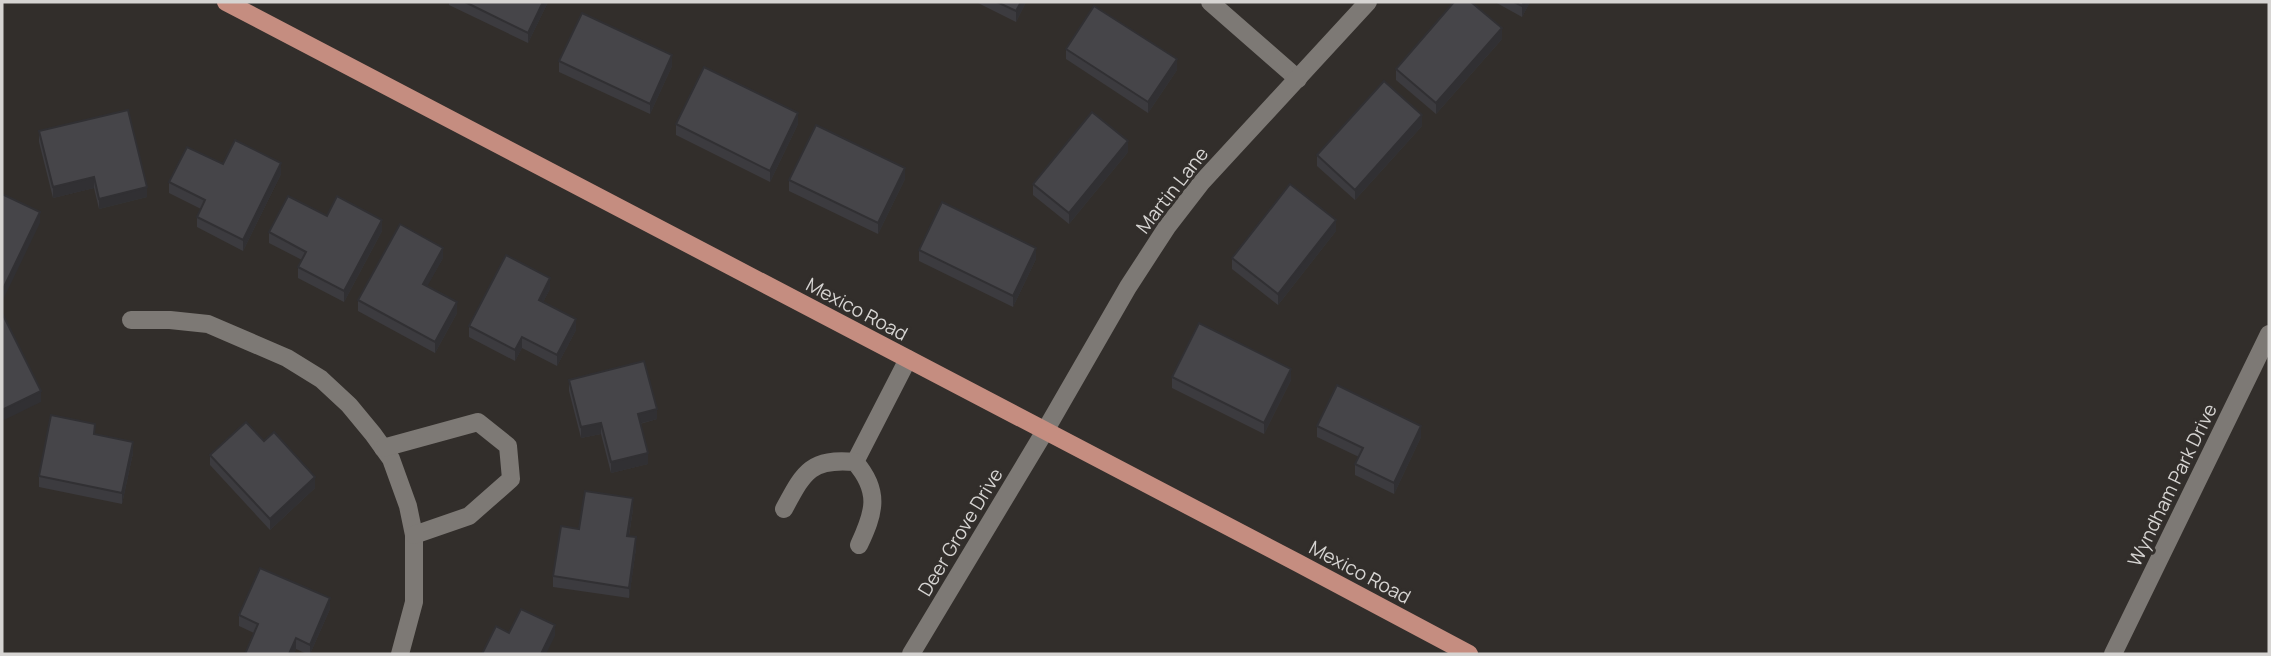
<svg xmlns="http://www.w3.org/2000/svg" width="2271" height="656" font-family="Manrope,sans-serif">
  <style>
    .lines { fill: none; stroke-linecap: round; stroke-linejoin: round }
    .minor { stroke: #7d7975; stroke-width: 18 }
    .major { stroke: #c58d80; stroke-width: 18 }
    .wall { fill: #3c3b3f }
    .shaded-wall { fill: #313033 }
    .building { fill: #464549; stroke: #313033; stroke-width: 2 }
    .labels { text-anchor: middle; stroke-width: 6; stroke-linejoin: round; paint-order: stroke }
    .street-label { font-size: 19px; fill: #d6d4d2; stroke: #322e2b }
  </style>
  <rect width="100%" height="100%" fill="#322e2b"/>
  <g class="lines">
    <g class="minor">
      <polyline points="1210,2 1298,79"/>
      <polyline points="131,320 170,320 208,324 287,358 321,379 349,405 373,434 391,459 408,506 414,535 414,602 400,654"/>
      <polyline points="383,448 478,422 508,446 511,479 469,516 414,535"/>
      <polyline points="855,462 908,359"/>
      <path d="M784,509c20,-37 26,-51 71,-47 26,30 19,51 4,83"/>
      <polyline points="911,654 1045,431 1128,287 1167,227 1201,183 1368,2"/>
      <polyline points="2113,654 2269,334"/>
    </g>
    <polyline class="major" points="226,2 1298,563 1469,654"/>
  </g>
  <g class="wall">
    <polygon points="449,2 548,2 528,43 449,5"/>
    <polygon points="976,2 1026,2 1016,22"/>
    <polygon points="1495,2 1530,2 1522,17"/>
    <polygon points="1502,39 1436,114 1396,80 1396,69"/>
    <polygon points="1066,49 1177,70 1148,113 1066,59"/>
    <polygon points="559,61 672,66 650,114 559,72"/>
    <polygon points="676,124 798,124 770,182 676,135"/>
    <polygon points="1422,126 1355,200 1317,166 1317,155"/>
    <polygon points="39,131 147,197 99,209 94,188 53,198 39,142"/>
    <polygon points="1128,152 1069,224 1033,195 1033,184"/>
    <polygon points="223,164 281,174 243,251 197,227 197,217 201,209 169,193 169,182"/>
    <polygon points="905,179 878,234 789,191 789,180"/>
    <polygon points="382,231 344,302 298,278 298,267 302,260 269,243 269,232"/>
    <polygon points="1336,231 1278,305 1232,269 1232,258"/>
    <polygon points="919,250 1036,259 1013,307 919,261"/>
    <polygon points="443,258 427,286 457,313 435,353 358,311 358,300"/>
    <polygon points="550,289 543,302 576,330 557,366 522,348 515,361 469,337 469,326"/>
    <polygon points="1172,377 1291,380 1264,434 1172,388"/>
    <polygon points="569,380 657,419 640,424 648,464 611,473 601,434 581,438 569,391"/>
    <polygon points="1317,426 1421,437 1394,494 1355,475 1355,464 1359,457 1317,437"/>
    <polygon points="95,434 133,453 122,504 39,487 39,476"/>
    <polygon points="264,441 315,488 270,530 210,465 210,455"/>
    <polygon points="633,509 629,536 636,548 629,598 553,587 553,576 579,529"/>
    <polygon points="330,609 310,654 307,654 296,649 294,654 245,654 254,633 239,626 239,615"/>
  </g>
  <g class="shaded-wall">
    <polygon points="543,2 548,2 528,43 528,33"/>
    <polygon points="1021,2 1026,2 1016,22 1016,11"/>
    <polygon points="1524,2 1530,2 1522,17 1522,6"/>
    <polygon points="1502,28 1502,39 1436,114 1436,103"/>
    <polygon points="672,55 672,66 650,114 650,104"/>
    <polygon points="1177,59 1177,70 1148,113 1148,102"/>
    <polygon points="798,113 798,124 770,182 770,171"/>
    <polygon points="1422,115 1422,126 1355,200 1355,190"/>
    <polygon points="1128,141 1128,152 1069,224 1069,213"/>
    <polygon points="281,163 281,174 243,251 243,240"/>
    <polygon points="905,168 905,179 878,234 878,223"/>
    <polygon points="94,177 94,188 53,198 53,187"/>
    <polygon points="147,187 147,197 99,209 99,199"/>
    <polygon points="40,212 40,223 2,302 2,291"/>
    <polygon points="382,220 382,231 344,302 344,291"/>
    <polygon points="1336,220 1336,231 1278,305 1278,294"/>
    <polygon points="443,248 443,258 423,294 423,284"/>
    <polygon points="1036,248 1036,259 1013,307 1013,296"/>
    <polygon points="550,278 550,289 539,310 539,300"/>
    <polygon points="457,302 457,313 435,353 435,342"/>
    <polygon points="576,319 576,330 557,366 557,355"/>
    <polygon points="522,337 522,348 515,361 515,350"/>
    <polygon points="1291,369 1291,380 1264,434 1264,423"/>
    <polygon points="41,391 41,402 2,421 2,410"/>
    <polygon points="657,409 657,419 638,424 638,414"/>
    <polygon points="601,423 601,434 581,438 581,427"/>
    <polygon points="1421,426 1421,437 1394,494 1394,483"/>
    <polygon points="133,442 133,453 122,504 122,493"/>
    <polygon points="648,453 648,464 611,473 611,462"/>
    <polygon points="315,477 315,488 270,530 270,519"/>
    <polygon points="633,498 633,509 627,547 627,536"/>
    <polygon points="636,537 636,548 629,598 629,588"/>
    <polygon points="330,598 330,609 310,654 310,645"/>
    <polygon points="555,625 555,636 546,654 541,654"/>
    <polygon points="296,638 296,649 294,654 289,654"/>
  </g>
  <g class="building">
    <polygon points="465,2 543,2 528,33"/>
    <polygon points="997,2 1021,2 1016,11"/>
    <polygon points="1454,2 1471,2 1502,28 1436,103 1396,69"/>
    <polygon points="1514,2 1524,2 1522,6"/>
    <polygon points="1094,6 1177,59 1148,102 1066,49"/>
    <polygon points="582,13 672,55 650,104 559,61"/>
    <polygon points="704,67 798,113 770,171 676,124"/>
    <polygon points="1384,81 1422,115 1355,190 1317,155"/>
    <polygon points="128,110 147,187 99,199 94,177 53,187 39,131"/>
    <polygon points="1092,112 1128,141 1069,213 1033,184"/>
    <polygon points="816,125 905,168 878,223 789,180"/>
    <polygon points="235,140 281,163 243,240 197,217 205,200 169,182 187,147 223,164"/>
    <polygon points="1290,184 1336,220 1278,294 1232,258"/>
    <polygon points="2,194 40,212 2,291"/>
    <polygon points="288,196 327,216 337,196 382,220 344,291 298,267 306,252 269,232"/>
    <polygon points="942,202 1036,248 1013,296 919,250"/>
    <polygon points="400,224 443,248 423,284 457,302 435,342 358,300"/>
    <polygon points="506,255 550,278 539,300 576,319 557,355 522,337 515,350 469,326"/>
    <polygon points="2,313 41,391 2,410"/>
    <polygon points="1199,323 1291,369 1264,423 1172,377"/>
    <polygon points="644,361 657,409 638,414 648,453 611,462 601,423 581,427 569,380"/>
    <polygon points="1337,385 1421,426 1394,483 1355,464 1363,448 1317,426"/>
    <polygon points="51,415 95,424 94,434 133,442 122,493 39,476"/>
    <polygon points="246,422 264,441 274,432 315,477 270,519 210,455"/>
    <polygon points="585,491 633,498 627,536 636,537 629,588 553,576 561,526 579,529"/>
    <polygon points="260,568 330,598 310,645 296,638 289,654 245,654 258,624 239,615"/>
    <polygon points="521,609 555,625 541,654 482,654 496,626 509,633"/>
  </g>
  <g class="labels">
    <g class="street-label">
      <text transform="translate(1172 190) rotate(-52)" y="7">Martin Lane</text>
      <text transform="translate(857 309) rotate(28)" y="7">Mexico Road</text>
      <text transform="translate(2172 485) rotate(-64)" y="7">Wyndham Park Drive</text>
      <text transform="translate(960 532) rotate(-59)" y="7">Deer Grove Drive</text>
      <text transform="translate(1360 572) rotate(28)" y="7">Mexico Road</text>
    </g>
  </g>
  <rect width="2271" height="656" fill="none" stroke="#d6d4d2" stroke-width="7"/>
</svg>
